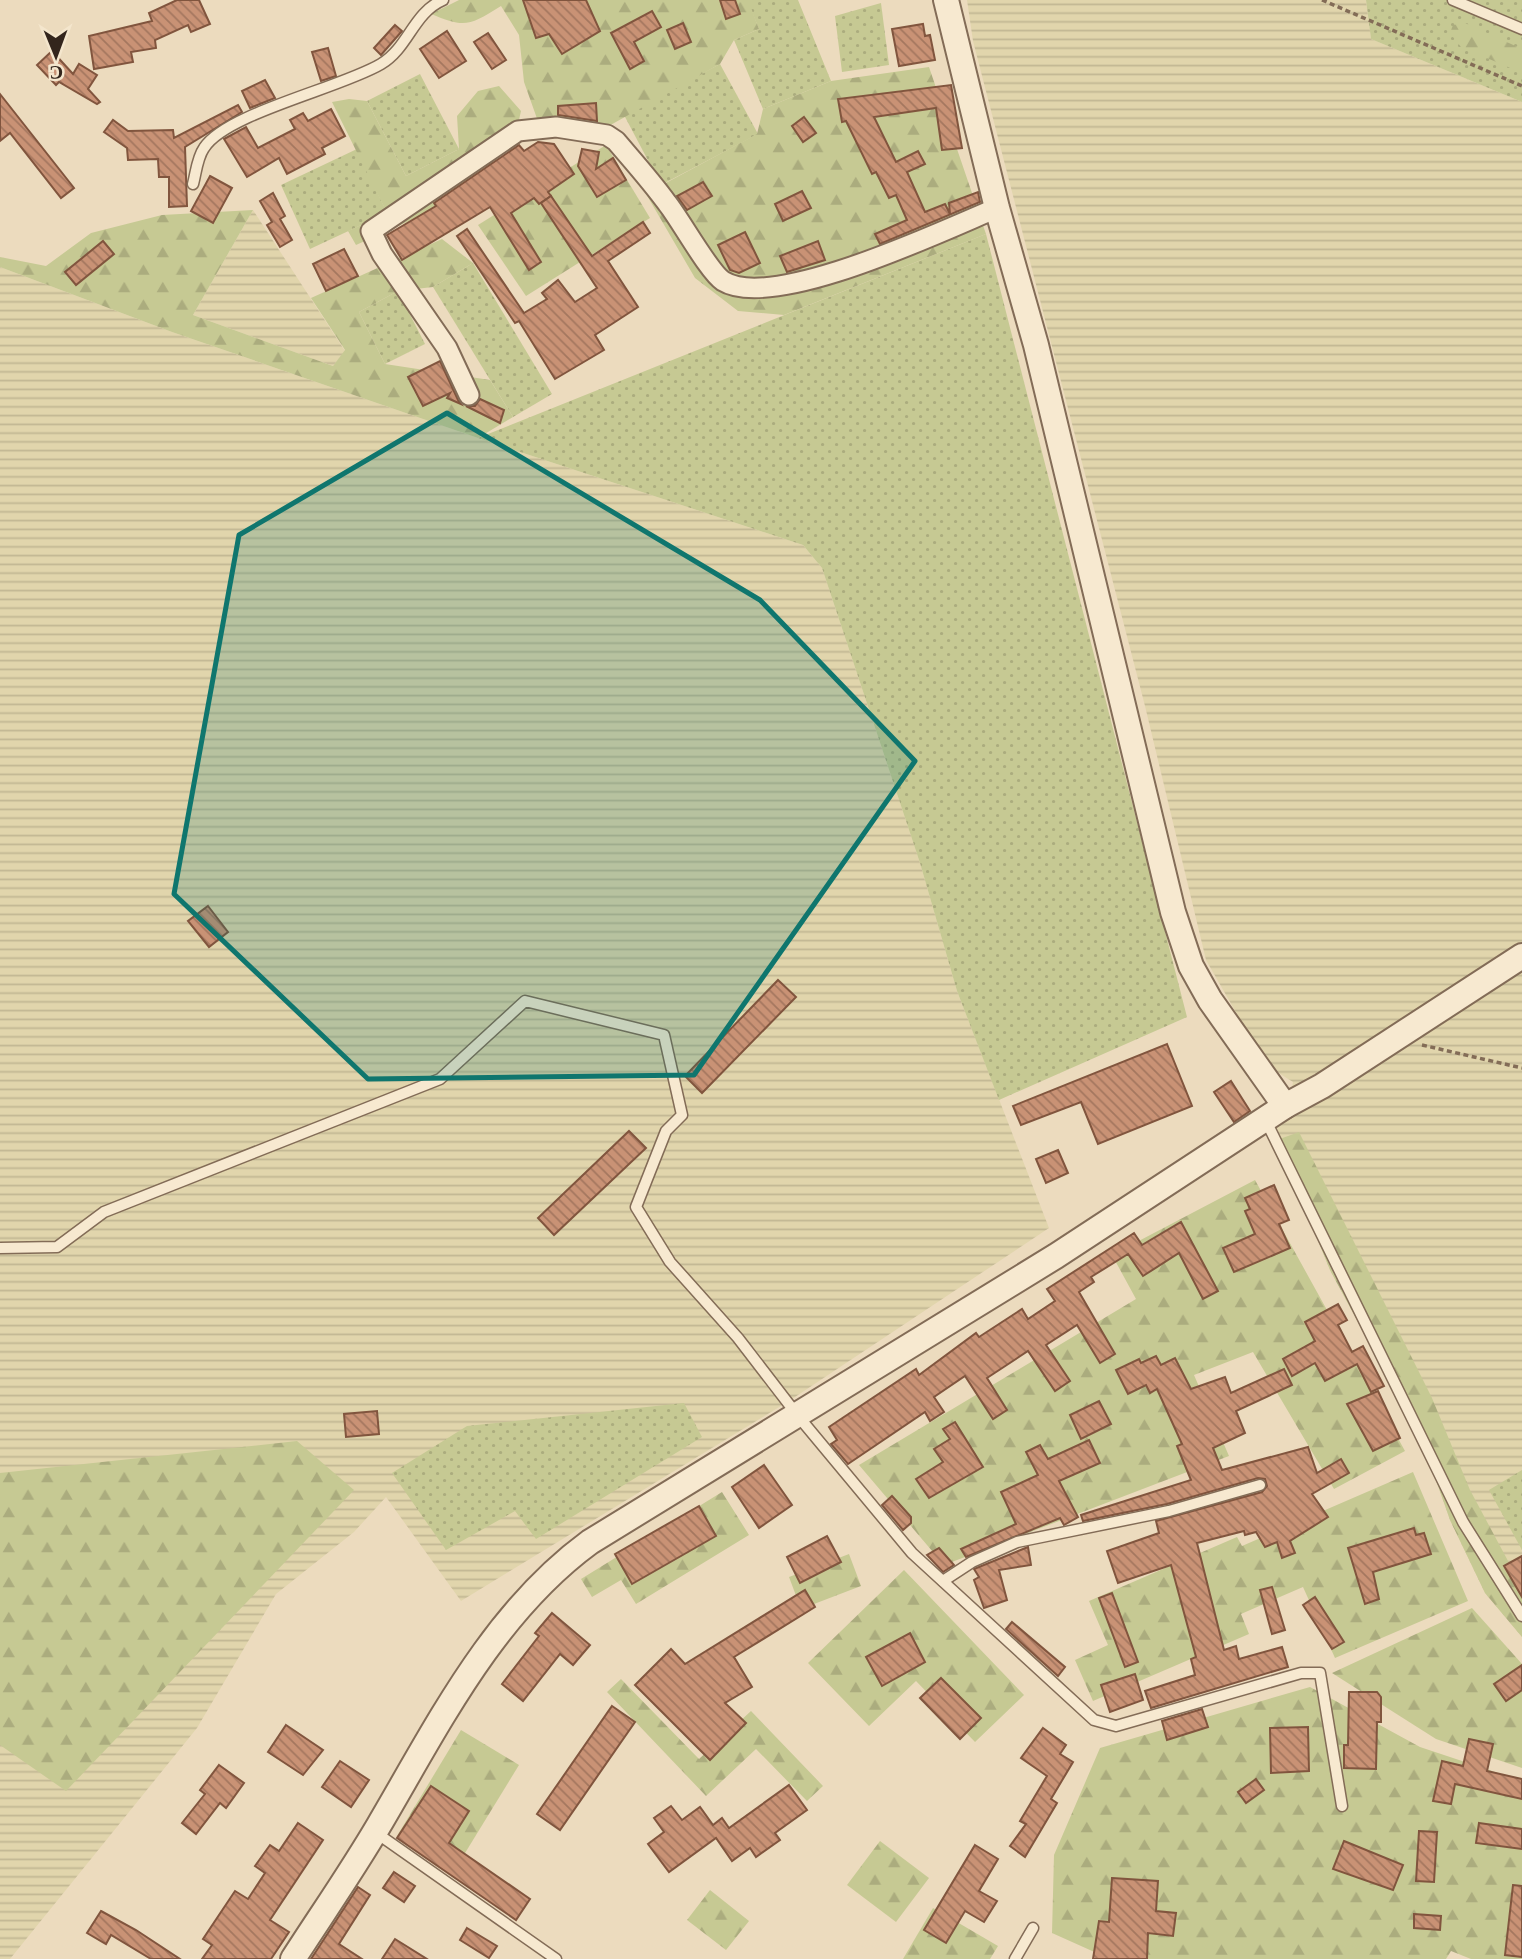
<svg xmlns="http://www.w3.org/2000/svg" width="1522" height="1959" font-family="'Times New Roman',serif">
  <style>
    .farmland { fill: url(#farmland-rules) }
    .grass { fill: url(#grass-dots) }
    .forest { fill: url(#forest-firs) }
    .building { fill: url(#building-back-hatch); stroke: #81553e; stroke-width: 2 }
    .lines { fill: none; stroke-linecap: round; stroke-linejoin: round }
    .service-casing { stroke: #836c57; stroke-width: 13 }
    .minor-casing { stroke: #836c57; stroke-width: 23 }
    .tertiary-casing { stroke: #836c57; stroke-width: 28 }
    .path { stroke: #836c57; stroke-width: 3.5; stroke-dasharray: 5 3.5; stroke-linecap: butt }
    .service { stroke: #f7e9d0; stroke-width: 10 }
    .minor { stroke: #f7e9d0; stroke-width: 19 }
    .tertiary { stroke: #f7e9d0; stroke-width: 24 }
    .marked { fill: #0f766e; fill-opacity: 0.2; stroke: #0f766e; stroke-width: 5; stroke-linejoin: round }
  </style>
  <defs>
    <pattern id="farmland-rules" width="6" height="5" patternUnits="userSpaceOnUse" patternTransform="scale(1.75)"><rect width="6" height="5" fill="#e1d5ac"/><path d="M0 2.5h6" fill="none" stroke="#c2b793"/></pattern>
    <pattern id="grass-dots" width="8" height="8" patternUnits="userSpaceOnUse" patternTransform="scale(1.75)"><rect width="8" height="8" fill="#c6c993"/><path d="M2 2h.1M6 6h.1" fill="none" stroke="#abac7e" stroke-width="1.8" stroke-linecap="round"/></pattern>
    <pattern id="forest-firs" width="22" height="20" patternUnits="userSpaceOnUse" patternTransform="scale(1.75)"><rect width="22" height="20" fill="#c6c993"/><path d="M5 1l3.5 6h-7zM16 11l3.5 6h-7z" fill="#abac7e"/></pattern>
    <pattern id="building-back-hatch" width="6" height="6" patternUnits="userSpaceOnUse" patternTransform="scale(1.75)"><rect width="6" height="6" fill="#c99275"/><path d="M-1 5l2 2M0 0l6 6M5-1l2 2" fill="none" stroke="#a4775f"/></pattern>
  </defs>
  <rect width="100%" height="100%" fill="#ecdbbe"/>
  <g class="farmland">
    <polygon points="967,0 1366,0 1371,39 1522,102 1522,1637 1485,1593 1450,1520 1423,1443 1330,1270 1271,1125 1287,1115 1293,1082 1266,1065 1206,960 1145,706 973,41"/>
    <polygon points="253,210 345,351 333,366 193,315"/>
    <polygon points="0,267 172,332 478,438 803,545 822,568 920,863 957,991 1049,1228 789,1401 461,1601 386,1497 354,1532 276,1594 197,1728 10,1959 0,1959"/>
  </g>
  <g class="grass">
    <polygon points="747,0 798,0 831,81 763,109 734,40 759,29"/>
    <polygon points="1366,0 1522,0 1522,102 1371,39"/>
    <polygon points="881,3 889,65 842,72 835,16"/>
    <polygon points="720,64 758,134 661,185 624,115"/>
    <polygon points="420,74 459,149 406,176 367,101"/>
    <polygon points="357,149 387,213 310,249 281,185"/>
    <polygon points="986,234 1187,1017 999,1100 957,991 920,863 822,568 803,545 478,438"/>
    <polygon points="473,263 552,394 513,417 433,287"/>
    <polygon points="398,291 425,344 385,364 359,312"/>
    <polygon points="684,1403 702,1437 536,1539 515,1511 446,1550 392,1473 467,1426"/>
    <polygon points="1522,1470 1522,1550 1489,1490"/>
  </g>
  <g class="forest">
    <path d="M459,0h289l11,29 -25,11 -14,24 -131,73 -49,-10 -16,-45 -5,-47 -18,-29c-32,20 -36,22 -70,8z"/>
    <polygon points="1465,23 1522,49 1522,73 1461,47 1450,33 1453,25"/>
    <polygon points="929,67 986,234 784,315 738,311 695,278 624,156 662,185 757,134 763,109 831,81"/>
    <polygon points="499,86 521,111 514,142 451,202 356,245 348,231 387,213 332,102 349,99 367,101 406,176 459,149 457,116 478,91"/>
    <polygon points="606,145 650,218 526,296 478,225"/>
    <polygon points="253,210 193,315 333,366 345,350 311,298 442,239 473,263 433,287 398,291 359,312 385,364 490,380 513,417 478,438 172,332 0,267 0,257 46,266 91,233 162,215"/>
    <polygon points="1299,1132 1432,1398 1470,1490 1522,1587 1522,1637 1485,1593 1450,1520 1423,1443 1330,1270 1277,1140"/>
    <polygon points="1255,1180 1405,1451 1334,1489 1253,1352 1194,1375 1229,1456 944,1565 859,1465 1136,1299 1112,1255"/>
    <polygon points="297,1441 354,1490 66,1791 0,1745 0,1473"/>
    <polygon points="1413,1472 1468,1601 1335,1658 1303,1587 1241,1614 1249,1634 1093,1701 1075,1660 1108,1645 1089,1601 1237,1537 1242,1546"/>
    <polygon points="722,1492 749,1535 636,1604 621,1580 592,1597 581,1579"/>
    <polygon points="849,1554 861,1586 801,1609 789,1577"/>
    <polygon points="904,1570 1024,1695 975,1742 916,1681 869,1726 808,1663"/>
    <polygon points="1472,1608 1522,1664 1522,1768 1436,1739 1332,1673"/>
    <polygon points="621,1679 699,1759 751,1711 823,1786 807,1801 756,1749 706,1796 607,1692"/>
    <polygon points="1310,1687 1420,1747 1522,1781 1522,1959 1471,1959 1451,1951 1446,1959 1110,1959 1052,1933 1054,1855 1100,1748"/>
    <polygon points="461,1730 519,1765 454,1871 397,1836"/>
    <polygon points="880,1841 929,1878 896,1922 847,1885"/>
    <polygon points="710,1890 749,1921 726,1950 687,1920"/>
    <polygon points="933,1908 998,1946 990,1959 903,1959"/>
  </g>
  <g class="building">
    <polygon points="177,0 199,0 210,24 191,32 188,25 155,40 156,48 131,52 133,62 94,69 89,36 152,21 149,13"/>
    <polygon points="523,0 586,0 600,31 562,54 549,34 536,38"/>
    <polygon points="720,0 735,0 740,14 726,19"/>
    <polygon points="652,11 661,27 634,42 644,61 630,69 611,33"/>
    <polygon points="683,23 691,42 675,49 667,30"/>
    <polygon points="923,24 925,36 930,35 935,60 899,66 892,29"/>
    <polygon points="395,25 402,31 381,55 374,48"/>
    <polygon points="447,31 466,61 439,78 420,49"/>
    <polygon points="488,33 506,60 492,69 474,42"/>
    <polygon points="328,48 336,76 321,81 312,52"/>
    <polygon points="52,51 73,74 79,64 97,75 88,89 100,102 97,104 59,82 56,85 37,65"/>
    <polygon points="265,80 275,98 250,108 242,91"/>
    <polygon points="951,85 962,148 942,150 936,108 874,117 896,162 918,151 925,164 907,172 925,212 945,204 950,214 949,203 978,192 980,202 880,244 875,234 907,220 896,195 889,198 876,172 872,174 846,121 842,122 838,99"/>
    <polygon points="0,94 74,188 61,198 10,133 0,141"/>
    <polygon points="596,103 597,121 558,115 558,106"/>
    <polygon points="238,105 242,112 185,147 187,206 169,207 169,177 159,177 158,159 128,160 127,148 104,132 113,120 128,131 173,130 174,138"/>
    <polygon points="331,109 345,136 322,148 325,154 287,174 279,158 247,177 224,139 246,127 258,148 295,129 290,120 303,113 308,121"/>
    <polygon points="804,117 816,133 803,142 792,126"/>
    <polygon points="538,142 554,144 574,174 548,192 551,196 539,204 534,198 511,213 541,262 529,270 490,207 402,260 387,235 436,206 434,203 519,145 524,151"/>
    <polygon points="582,149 599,152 596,169 613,158 626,180 597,197 578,166"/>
    <polygon points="210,176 232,188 213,223 191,211"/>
    <polygon points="703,182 712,196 687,210 677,196"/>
    <polygon points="802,191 811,208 783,221 775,204"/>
    <polygon points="273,193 285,216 280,219 292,240 280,247 267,225 272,222 260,201"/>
    <polygon points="551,196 592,256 643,222 650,233 608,261 638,307 595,335 604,350 555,379 519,321 515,323 457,236 467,229 524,313 547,299 542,293 558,280 575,302 597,288 541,203"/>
    <polygon points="745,232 760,263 739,273 730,270 718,245"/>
    <polygon points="103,241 114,254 76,285 65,272"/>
    <polygon points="818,241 825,260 787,272 780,256"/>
    <polygon points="344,249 358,276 326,291 313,264"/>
    <polygon points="440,361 458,400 461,404 447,398 450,393 423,406 408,377"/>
    <polygon points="480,399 504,410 500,423 466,406 475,406"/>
    <polygon points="208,906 228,932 209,947 188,921"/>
    <polygon points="778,980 796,997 702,1093 685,1076"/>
    <polygon points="1167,1044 1192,1106 1098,1144 1081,1102 1021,1125 1013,1106"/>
    <polygon points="1231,1081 1250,1111 1234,1122 1214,1092"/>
    <polygon points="629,1131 646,1148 554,1235 538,1218"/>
    <polygon points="1058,1150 1068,1173 1046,1183 1036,1159"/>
    <polygon points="1274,1185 1289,1220 1279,1224 1290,1248 1234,1272 1223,1248 1255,1234 1245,1211 1250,1209 1245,1198"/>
    <polygon points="1181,1222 1218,1291 1203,1299 1179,1253 1143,1276 1128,1254 1091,1277 1094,1282 1079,1292 1115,1354 1100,1363 1077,1325 1046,1345 1070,1381 1055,1391 1028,1351 987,1378 1007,1410 993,1419 965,1376 934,1397 944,1412 930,1421 925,1412 848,1464 831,1444 837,1440 829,1427 916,1369 919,1375 976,1333 979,1337 1022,1309 1028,1319 1055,1301 1047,1289 1134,1233 1142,1245"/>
    <polygon points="1338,1304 1347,1320 1338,1325 1352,1352 1363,1346 1384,1386 1371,1392 1357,1364 1325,1381 1315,1363 1292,1376 1283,1359 1315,1341 1305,1322"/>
    <polygon points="1156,1356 1161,1365 1175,1358 1191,1389 1225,1377 1231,1393 1284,1369 1292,1385 1236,1411 1245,1433 1213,1448 1222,1470 1308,1447 1317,1473 1341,1459 1349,1473 1312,1494 1328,1517 1290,1541 1295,1553 1282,1558 1277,1542 1265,1547 1256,1532 1245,1535 1244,1531 1197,1543 1224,1650 1236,1646 1239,1659 1282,1647 1288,1667 1151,1708 1145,1691 1195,1675 1191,1659 1196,1657 1171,1565 1118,1583 1107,1551 1159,1533 1156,1521 1262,1492 1267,1486 1265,1479 1258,1478 1167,1504 1083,1521 1081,1515 1191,1480 1177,1446 1182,1444 1157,1389 1150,1393 1146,1385 1128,1394 1116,1370 1139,1359 1141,1363"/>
    <polygon points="1378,1391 1400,1438 1373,1451 1347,1404"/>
    <polygon points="1099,1401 1111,1424 1081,1439 1070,1415"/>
    <polygon points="377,1411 379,1434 346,1437 344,1414"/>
    <polygon points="955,1422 983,1467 929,1498 916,1479 943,1462 934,1449 950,1439 943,1429"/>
    <polygon points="1089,1440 1100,1463 1059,1481 1078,1517 1064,1525 1060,1518 966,1557 961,1549 1016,1524 1001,1492 1038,1475 1026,1452 1040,1445 1048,1459"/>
    <polygon points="764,1465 792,1505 759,1528 732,1487"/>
    <polygon points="892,1496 911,1517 911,1523 903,1530 882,1505"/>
    <polygon points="699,1506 716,1536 632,1584 615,1554"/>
    <polygon points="1414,1528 1416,1535 1424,1533 1431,1554 1373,1572 1379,1599 1365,1604 1348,1548"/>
    <polygon points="827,1536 841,1562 800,1583 787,1557"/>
    <polygon points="1028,1547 1031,1565 999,1570 1007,1600 984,1608 974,1580 979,1577 974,1569"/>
    <polygon points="939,1548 954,1565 943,1572 927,1555"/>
    <polygon points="1522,1556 1522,1597 1504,1566"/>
    <polygon points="1272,1587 1285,1630 1272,1634 1260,1590"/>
    <polygon points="805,1590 815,1607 734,1657 752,1687 725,1703 746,1723 710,1760 635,1685 671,1649 685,1664"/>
    <polygon points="1112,1593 1138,1662 1125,1667 1099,1598"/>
    <polygon points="1315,1597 1344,1642 1332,1649 1303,1605"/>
    <polygon points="552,1613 590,1645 573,1665 560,1654 523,1701 502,1684 539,1636 535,1633"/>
    <polygon points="1012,1622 1065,1667 1058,1676 1006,1629"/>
    <polygon points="910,1633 925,1662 882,1686 866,1657"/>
    <polygon points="1522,1665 1522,1690 1506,1701 1494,1684"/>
    <polygon points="1135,1674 1143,1700 1110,1712 1101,1685"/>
    <polygon points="941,1678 981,1718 960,1739 920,1698"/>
    <polygon points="1349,1692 1377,1692 1381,1697 1381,1722 1377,1722 1376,1769 1344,1768 1344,1745 1348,1745"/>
    <polygon points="612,1706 635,1722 560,1830 537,1814"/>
    <polygon points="1202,1709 1208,1727 1167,1740 1162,1721"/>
    <polygon points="286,1725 323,1750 303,1775 268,1752"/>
    <polygon points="1308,1727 1309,1771 1271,1773 1270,1728"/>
    <polygon points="1043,1728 1066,1745 1060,1754 1073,1762 1051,1799 1057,1803 1025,1857 1010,1846 1026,1824 1020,1821 1047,1776 1021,1758"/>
    <polygon points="1469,1739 1493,1744 1487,1771 1522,1779 1522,1799 1455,1784 1451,1804 1433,1801 1442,1761 1463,1766"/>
    <polygon points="340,1761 369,1780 351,1807 322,1787"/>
    <polygon points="219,1765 244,1783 226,1808 220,1803 196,1834 182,1823 205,1794 200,1790"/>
    <polygon points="1256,1779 1264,1790 1246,1803 1238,1792"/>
    <polygon points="789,1785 807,1810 775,1833 780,1840 756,1857 750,1848 732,1861 716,1838 669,1872 648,1844 664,1832 654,1818 671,1806 682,1820 700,1807 713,1825 722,1818 729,1828"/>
    <polygon points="431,1786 469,1811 449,1843 530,1899 516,1920 397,1838"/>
    <polygon points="298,1823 323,1840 270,1920 289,1932 271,1959 202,1959 212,1945 203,1939 235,1891 248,1899 265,1873 255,1866 270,1845 279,1851"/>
    <polygon points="1479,1823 1522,1829 1522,1849 1476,1843"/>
    <polygon points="1419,1831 1437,1832 1434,1882 1416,1881"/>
    <polygon points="1344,1841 1403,1865 1393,1890 1333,1869"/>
    <polygon points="975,1845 998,1859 979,1891 997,1901 984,1922 965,1911 946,1943 924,1930"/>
    <polygon points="394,1872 415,1886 404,1902 383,1888"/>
    <polygon points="1112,1878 1158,1881 1156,1911 1176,1913 1173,1936 1148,1933 1147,1959 1093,1959 1099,1921 1109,1922"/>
    <polygon points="1513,1885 1522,1886 1522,1957 1505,1955"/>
    <polygon points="358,1887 370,1895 339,1944 362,1959 311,1959"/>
    <polygon points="101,1911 136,1930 180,1959 151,1959 111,1935 106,1944 87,1933"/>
    <polygon points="1414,1914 1441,1916 1440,1930 1414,1928"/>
    <polygon points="467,1928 497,1946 489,1958 460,1940"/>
    <polygon points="395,1939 427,1959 382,1959"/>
  </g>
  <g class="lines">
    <defs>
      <g id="service">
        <polyline points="1453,0 1522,29"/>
        <path d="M193,184c3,-11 4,-26 11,-36 22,-35 137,-60 177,-84 28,-17 32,-51 62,-64"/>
        <polyline points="1265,1119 1463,1522 1522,1616"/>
        <polyline points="0,1248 57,1247 104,1212 440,1079 525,1001 664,1035 682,1115 666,1131 636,1207 670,1262 738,1338 798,1416 912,1553 1094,1720 1116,1726 1301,1673 1320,1673 1342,1806"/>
        <polyline points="943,1581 972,1562 1017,1542 1169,1511 1260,1485"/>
        <polyline points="375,1832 556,1959"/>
        <polyline points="1015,1959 1033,1928"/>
      </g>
      <path id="minor" d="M469,395l-22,-47 -65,-94 -11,-23 147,-100 38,-4 51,8 9,6c17,20 35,40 51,62 13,16 42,69 56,78 50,31 221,-51 274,-73"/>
      <g id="tertiary">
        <polyline points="946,0 997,208 1036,345 1173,912 1191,966 1210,1000 1285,1106"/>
        <path d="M293,1959c29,-45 59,-88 86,-134 60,-102 114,-212 211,-283l466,-286 229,-150 37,-20 200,-130"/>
      </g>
    </defs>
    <use href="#service" class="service-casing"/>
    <use href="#minor" class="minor-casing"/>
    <use href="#tertiary" class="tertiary-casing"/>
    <g class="path">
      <polyline points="1322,0 1522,86"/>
      <polyline points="1422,1045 1522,1068"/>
    </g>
    <use href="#service" class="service"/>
    <use href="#minor" class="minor"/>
    <use href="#tertiary" class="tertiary"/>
  </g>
  <path class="marked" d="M447,413l313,187 155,161 -221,314 -326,4 -194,-185 65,-359z"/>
  <g transform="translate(56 56) rotate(179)" stroke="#f4e6cd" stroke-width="5" paint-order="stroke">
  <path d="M0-5L12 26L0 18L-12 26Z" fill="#33251c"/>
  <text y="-10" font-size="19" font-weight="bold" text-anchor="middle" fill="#33251c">С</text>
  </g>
</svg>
